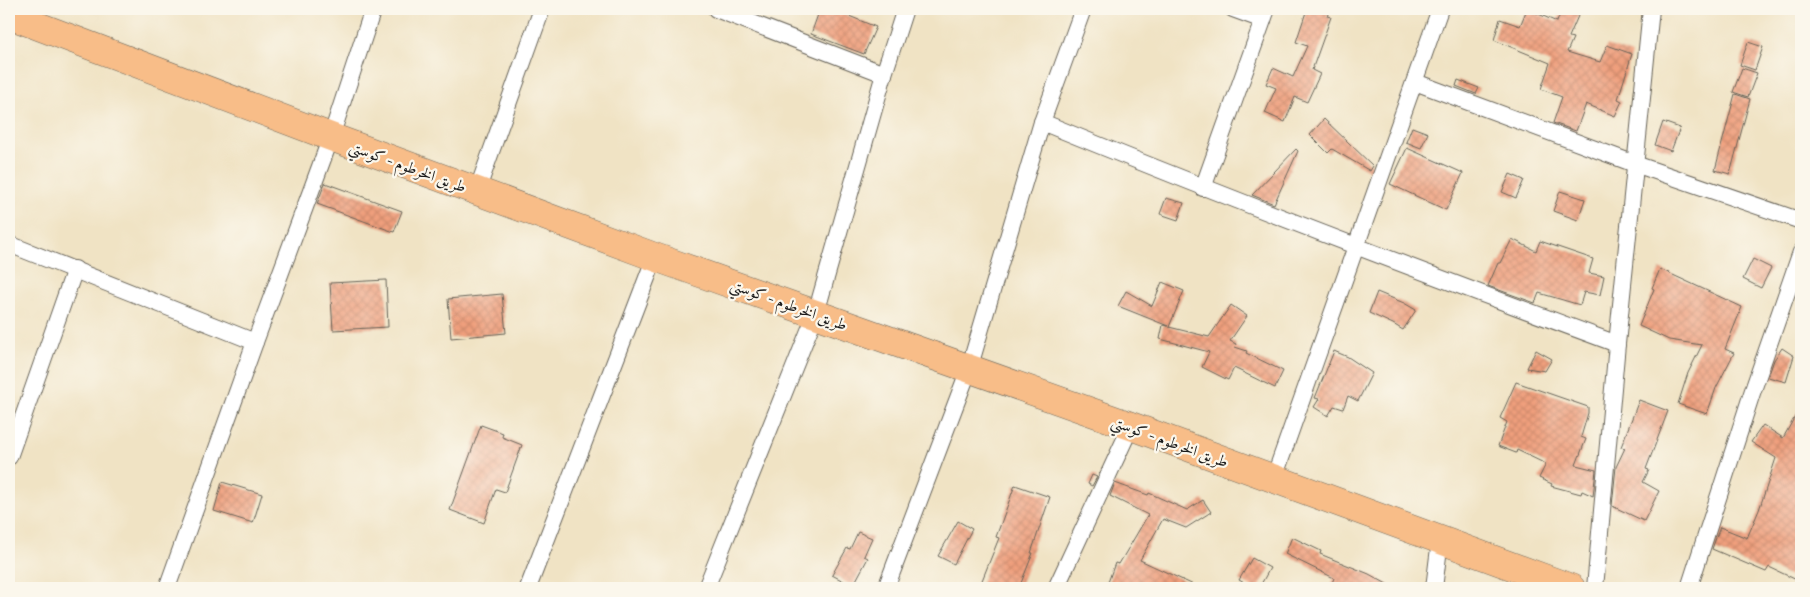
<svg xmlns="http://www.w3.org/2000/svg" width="1810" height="597" font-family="'Gentium Book Plus',Amiri,serif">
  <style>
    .building { fill: url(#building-cross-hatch) }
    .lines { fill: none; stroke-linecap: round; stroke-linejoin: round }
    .street-casing { stroke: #666257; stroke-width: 18 }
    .highway-casing { stroke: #666257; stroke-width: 29 }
    .street { stroke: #fff; stroke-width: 16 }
    .highway { stroke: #f8bd88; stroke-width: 28 }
    .labels { text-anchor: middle; stroke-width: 4.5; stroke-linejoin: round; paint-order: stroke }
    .street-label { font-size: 16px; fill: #1c1c1c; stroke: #fbf7ec }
  </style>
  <defs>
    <pattern id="building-cross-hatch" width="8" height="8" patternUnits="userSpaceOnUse" patternTransform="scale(1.25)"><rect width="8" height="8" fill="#ef9f7d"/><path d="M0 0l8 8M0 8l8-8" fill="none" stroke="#cc886b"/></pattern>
  </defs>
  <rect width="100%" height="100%" fill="#fbf7ec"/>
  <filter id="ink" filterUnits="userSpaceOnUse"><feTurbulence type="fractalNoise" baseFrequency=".02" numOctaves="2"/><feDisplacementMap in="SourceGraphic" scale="10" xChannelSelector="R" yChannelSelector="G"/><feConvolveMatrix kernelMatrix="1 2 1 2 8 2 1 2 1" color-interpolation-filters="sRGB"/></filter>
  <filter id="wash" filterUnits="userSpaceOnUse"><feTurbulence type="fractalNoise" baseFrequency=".0096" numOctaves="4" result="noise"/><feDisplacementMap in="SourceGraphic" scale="20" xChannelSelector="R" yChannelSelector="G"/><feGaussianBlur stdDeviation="1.12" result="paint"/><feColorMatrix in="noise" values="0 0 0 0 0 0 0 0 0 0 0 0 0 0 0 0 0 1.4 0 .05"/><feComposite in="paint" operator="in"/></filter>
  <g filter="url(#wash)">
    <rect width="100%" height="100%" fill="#f0e3c4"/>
    <g id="blocks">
      <g class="building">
        <polygon points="820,9 832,9 876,27 864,54 811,34"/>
        <polygon points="1307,9 1331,9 1327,16 1331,17 1312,70 1320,74 1307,102 1295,97 1285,122 1265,113 1276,88 1266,84 1273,68 1293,77 1307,46 1296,42"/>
        <polygon points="1527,9 1557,22 1562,9 1581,9 1569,37 1573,38 1567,52 1600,62 1607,45 1632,54 1618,99 1622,101 1615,116 1586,104 1576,131 1553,123 1562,97 1541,89 1550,63 1494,40 1500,19 1520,26"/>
        <polygon points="1748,42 1763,47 1755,70 1740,65"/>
        <polygon points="1742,68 1757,73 1748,97 1733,92"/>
        <polygon points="1458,80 1479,88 1476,94 1456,86"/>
        <polygon points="1735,94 1750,99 1730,174 1715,170"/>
        <polygon points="1324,119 1373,166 1370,171 1332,149 1328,153 1310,135"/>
        <polygon points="1663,122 1680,128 1671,151 1655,145"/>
        <polygon points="1412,127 1428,133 1421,148 1406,142"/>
        <polygon points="1407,148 1463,173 1446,210 1390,184"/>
        <polygon points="1296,149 1298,151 1274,204 1252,195"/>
        <polygon points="1510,174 1524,180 1516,198 1502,192"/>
        <polygon points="325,183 402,211 394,232 317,204"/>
        <polygon points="1560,191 1585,199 1578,220 1553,211"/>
        <polygon points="1166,198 1184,203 1178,220 1160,214"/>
        <polygon points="1512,239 1536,251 1540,241 1593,259 1589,273 1604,276 1600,295 1584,292 1580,305 1539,293 1535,303 1488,286 1498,263 1500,263"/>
        <polygon points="1753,259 1771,268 1761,288 1743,279"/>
        <polygon points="1660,269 1742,307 1725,349 1734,353 1716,388 1707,414 1678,404 1688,373 1702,345 1669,340 1639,326 1654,289 1652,288"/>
        <polygon points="386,280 388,327 333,330 330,283"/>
        <polygon points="1162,282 1184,291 1169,327 1209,337 1231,305 1247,316 1230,341 1236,344 1235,347 1247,351 1246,353 1283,371 1275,388 1234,368 1228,380 1202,367 1209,352 1160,339 1163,325 1168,326 1118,306 1126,291 1152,306"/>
        <polygon points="1377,292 1404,303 1416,310 1403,330 1393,324 1369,313"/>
        <polygon points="502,294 506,333 451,338 448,299"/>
        <polygon points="1782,348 1794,356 1786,382 1768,377 1774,360"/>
        <polygon points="1536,350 1552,359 1545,371 1527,368"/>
        <polygon points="1334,351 1348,357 1372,373 1358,401 1348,396 1343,409 1334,406 1328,416 1314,407 1319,399 1315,398"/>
        <polygon points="1516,382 1588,407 1588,413 1581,437 1586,439 1576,465 1596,470 1593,496 1582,491 1581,494 1551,486 1552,484 1539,478 1546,464 1517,450 1516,453 1498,446 1507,422 1500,418"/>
        <polygon points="1639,400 1668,411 1646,469 1649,470 1643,482 1659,491 1644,521 1612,506 1616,467 1625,448 1621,447"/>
        <polygon points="1801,406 1801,582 1769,567 1766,572 1712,549 1720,527 1747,538 1759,510 1776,458 1751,442 1763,425 1783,438"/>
        <polygon points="481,425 503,433 502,437 522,445 505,492 496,489 484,523 450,510"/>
        <polygon points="1092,475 1097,477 1092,486 1088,484"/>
        <polygon points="222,482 262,494 253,523 214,511"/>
        <polygon points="1115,483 1148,495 1149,493 1187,510 1203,500 1211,512 1186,528 1163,519 1140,560 1200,588 1106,588 1115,563 1119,564 1148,515 1110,496"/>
        <polygon points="1015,485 1050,497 1031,553 1033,553 1019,588 979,588 999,538 996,537"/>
        <polygon points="958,521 972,529 954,564 938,556"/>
        <polygon points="858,532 872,538 864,556 868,558 853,586 832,575 847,548 850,549"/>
        <polygon points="1292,537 1321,551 1320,554 1369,574 1394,588 1330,588 1334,578 1285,554"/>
        <polygon points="1252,558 1270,568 1259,588 1253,588 1239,580"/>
      </g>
    </g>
  </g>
  <g filter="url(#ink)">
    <use href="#blocks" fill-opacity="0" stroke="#666257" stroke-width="1"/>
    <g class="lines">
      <defs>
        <g id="street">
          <polyline points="716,9 884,74"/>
          <polyline points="1233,9 1263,20"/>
          <polyline points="1415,82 1635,164 1801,221"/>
          <path d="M1042,122c190,78 382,151 575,222l34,-335"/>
          <polyline points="1203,188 1267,9"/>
          <polyline points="477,191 542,9"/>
          <polyline points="9,244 255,342"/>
          <polyline points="9,457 75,269"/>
          <polyline points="1274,478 1440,9"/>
          <polyline points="167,588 255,342 331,137 373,9"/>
          <polyline points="528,588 655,257"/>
          <polyline points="706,588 816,313 884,74 905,9"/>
          <polyline points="886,588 969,369 1042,122 1083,9"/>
          <polyline points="1056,588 1131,426"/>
          <polyline points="1434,588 1440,540"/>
          <polyline points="1595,588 1617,344"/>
          <polyline points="1689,588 1752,393 1801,252"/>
        </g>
        <polyline id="highway" points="9,15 331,137 655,257 1131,426 1571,588"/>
      </defs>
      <use href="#street" class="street-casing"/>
      <use href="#highway" class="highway-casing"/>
      <use href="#street" class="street"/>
      <use href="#highway" class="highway"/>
    </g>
  </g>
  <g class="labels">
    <g class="street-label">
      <text transform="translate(408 166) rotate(20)" y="6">طريق الخرطوم - كوستي</text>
      <text transform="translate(789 304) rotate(20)" y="6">طريق الخرطوم - كوستي</text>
      <text transform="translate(1170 441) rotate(20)" y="6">طريق الخرطوم - كوستي</text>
    </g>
  </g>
  <rect width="1810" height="597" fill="none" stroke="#fbf7ec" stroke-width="30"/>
</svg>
